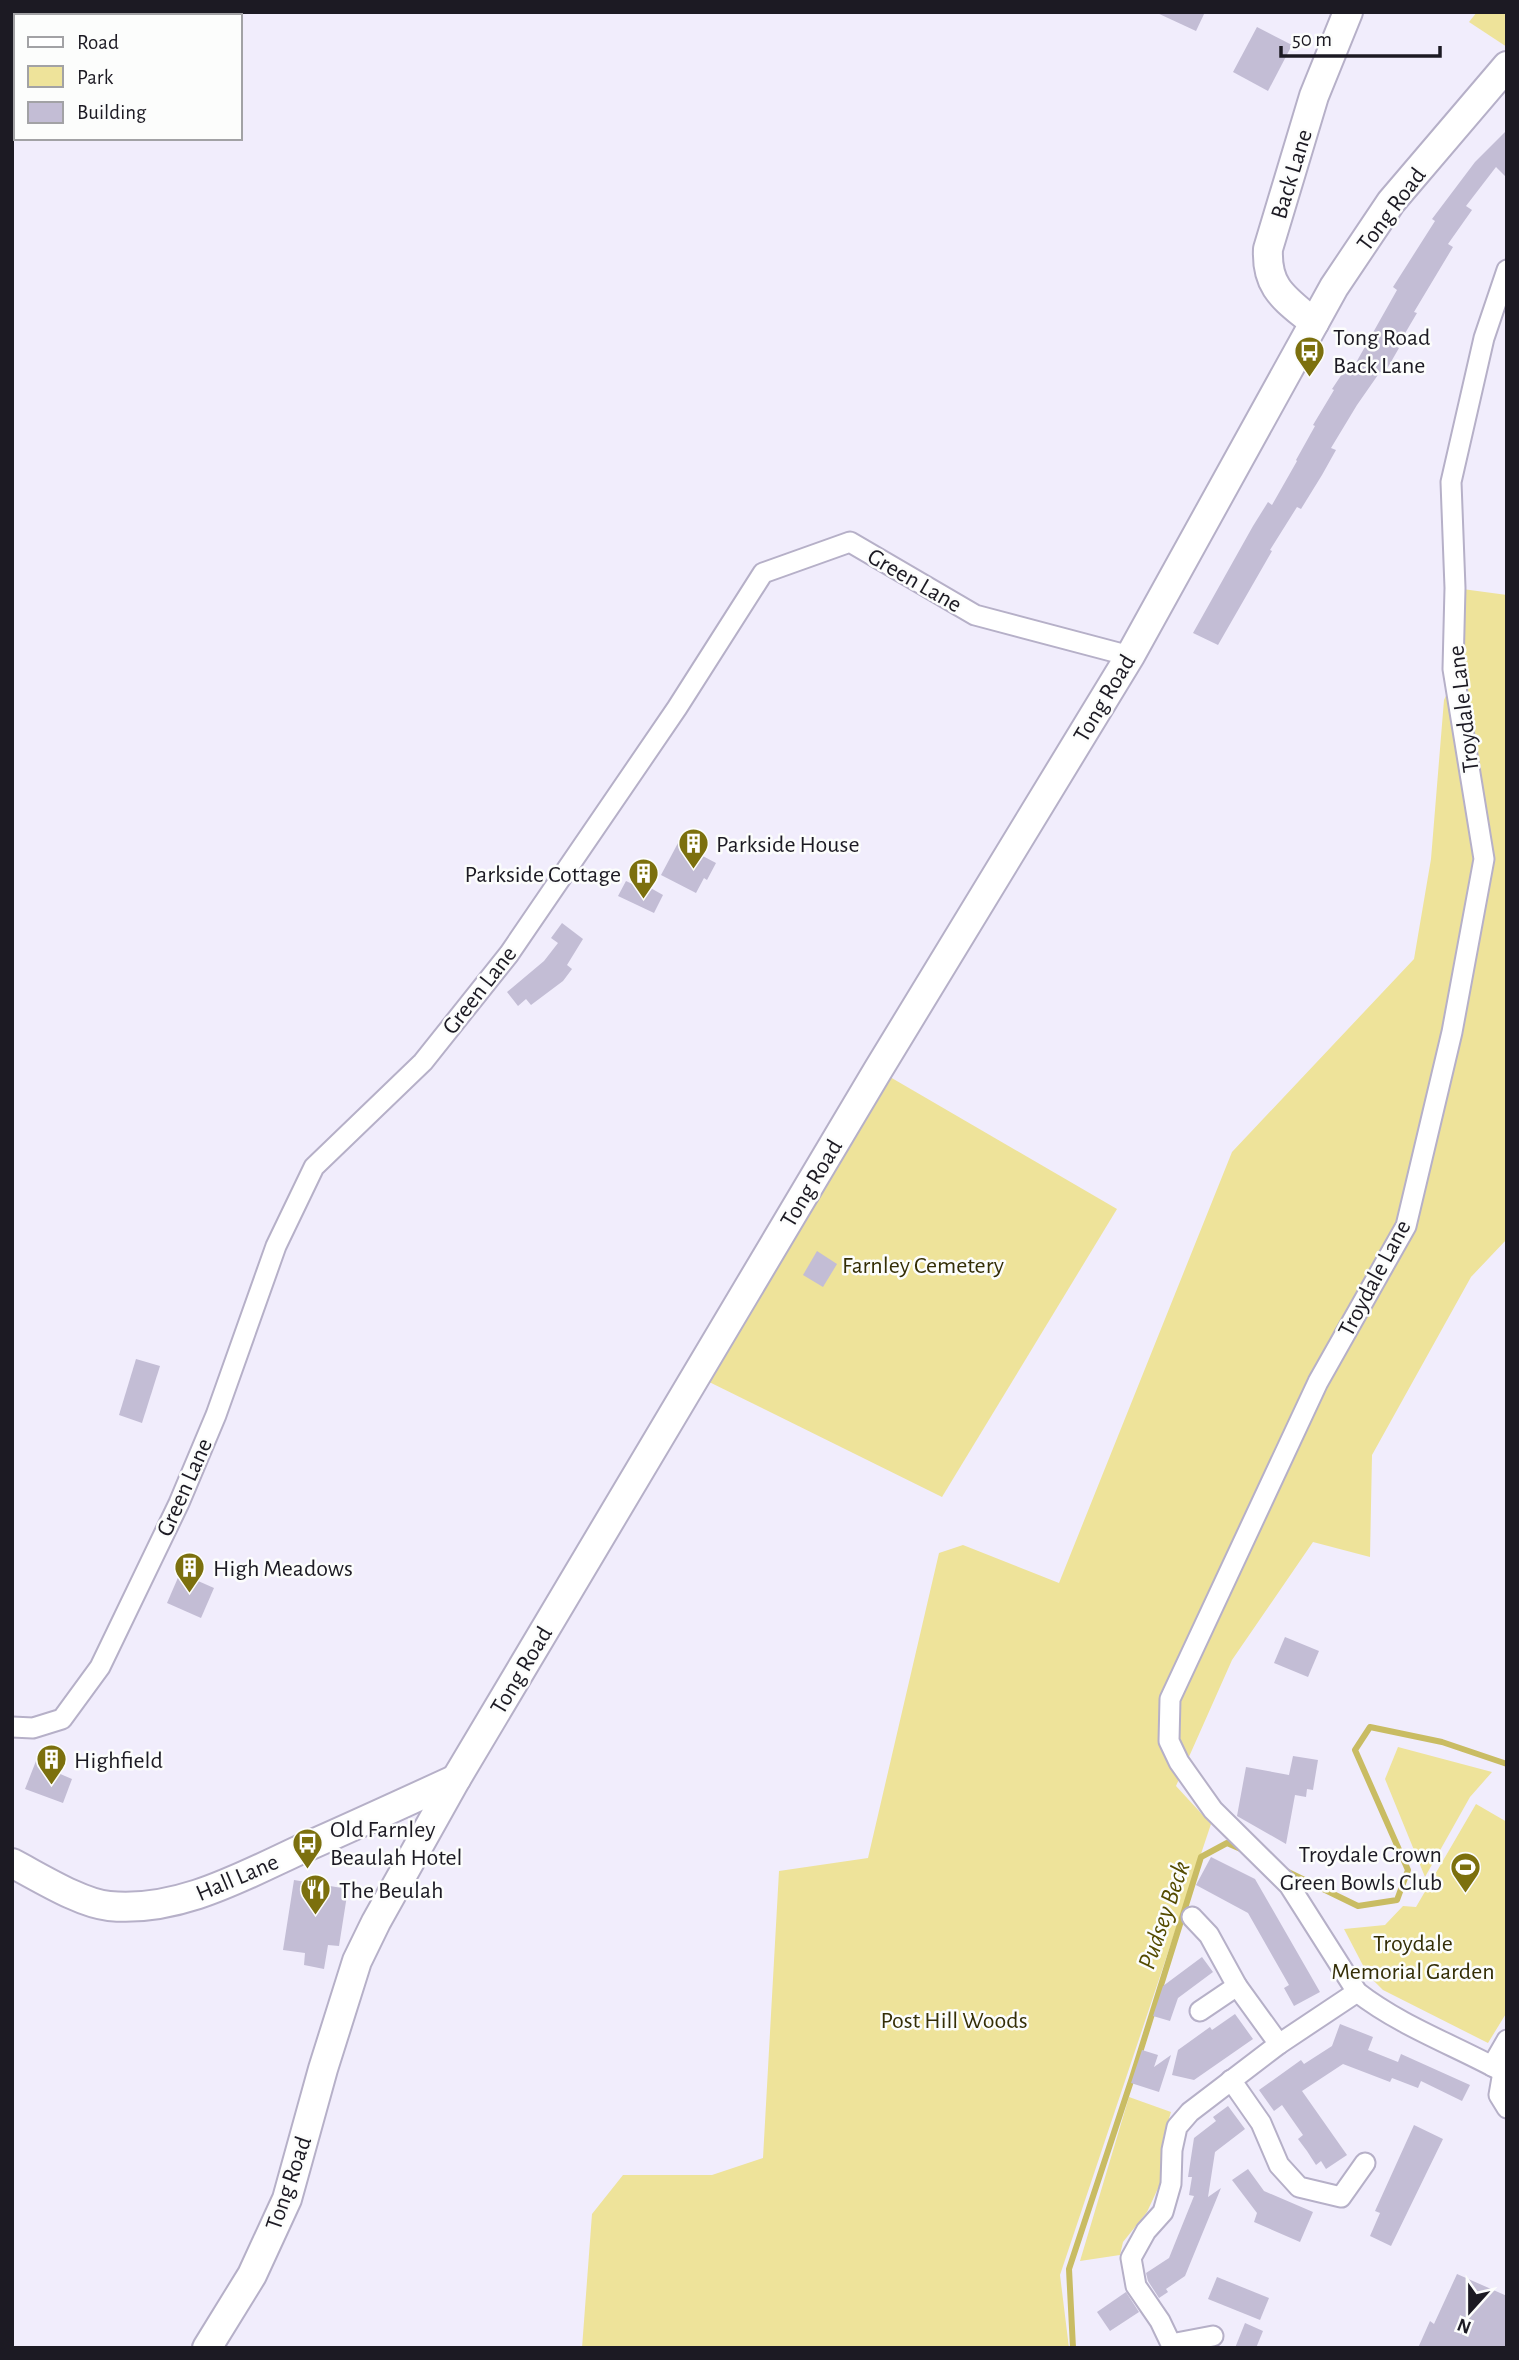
<svg xmlns="http://www.w3.org/2000/svg" width="1519" height="2360" font-family="'Alegreya Sans',sans-serif">
  <style>
    .green { fill: #eee39a }
    .lines { fill: none; stroke-linecap: round; stroke-linejoin: round }
    .stream { stroke: #c9bc63; stroke-width: 6 }
    .building { fill: #c3bdd5 }
    .street-casing { stroke: #b6b0c8; stroke-width: 23 }
    .secondary-casing { stroke: #b6b0c8; stroke-width: 32 }
    .street { stroke: #fff; stroke-width: 19 }
    .secondary { stroke: #fff; stroke-width: 28 }
    .labels { text-anchor: middle; stroke-width: 5; stroke-linejoin: round; paint-order: stroke }
    .street-label { font-size: 24px; fill: #1c1a23; stroke: #fcfdfc }
    .poi-label { font-size: 24px; fill: #1c1a23; stroke: #fcfdfc; text-anchor: start }
    .park-label { font-size: 24px; fill: #342e06; stroke: #fcfdfc }
    .water-label { font-size: 26px; font-style: italic; fill: #544b00; stroke: #fcfdfc }
  </style>
  <rect width="100%" height="100%" fill="#f1edfc"/>
  <g class="green">
    <polygon points="1477,12 1507,12 1507,47 1469,22"/>
    <polygon points="1455,588 1507,595 1507,1239 1471,1277 1372,1455 1370,1557 1313,1542 1232,1660 1176,1786 1211,1824 1060,2275 1069,2348 582,2348 592,2214 623,2175 712,2175 763,2158 779,1871 868,1858 939,1553 963,1545 1059,1583 1232,1152 1414,959 1431,859 1444,700 1454,678"/>
    <polygon points="878,1070 1117,1209 942,1497 697,1376"/>
    <polygon points="1398,1747 1492,1772 1470,1797 1425,1877 1385,1779"/>
    <polygon points="1476,1804 1507,1822 1507,2012 1488,2043 1383,1990 1368,1975 1344,1929 1385,1925 1403,1906 1416,1907"/>
    <polygon points="1129,2097 1171,2112 1163,2138 1160,2184 1147,2212 1123,2242 1120,2255 1080,2261"/>
  </g>
  <g class="lines">
    <g class="stream">
      <polyline points="1284,1870 1358,1906 1397,1900 1408,1870 1355,1750 1370,1727 1442,1742 1507,1764"/>
      <polyline points="1073,2348 1069,2269 1132,2078 1201,1857 1227,1843 1243,1850"/>
    </g>
  </g>
  <g class="building">
    <polygon points="1155,12 1205,12 1196,31"/>
    <polygon points="1257,27 1292,45 1268,91 1233,72"/>
    <polygon points="1507,130 1507,178 1496,167 1466,206 1472,210 1448,244 1453,247 1414,312 1417,313 1397,347 1399,348 1384,374 1380,372 1357,405 1331,448 1336,450 1322,475 1301,509 1297,507 1270,550 1272,551 1218,645 1193,633 1253,526 1268,502 1272,505 1297,461 1296,460 1315,426 1313,425 1334,390 1332,389 1348,365 1353,368 1397,290 1393,287 1435,221 1432,219 1475,162"/>
    <polygon points="678,843 716,863 707,880 704,878 696,893 661,875"/>
    <polygon points="626,881 645,890 647,886 663,895 654,913 618,896"/>
    <polygon points="562,923 583,939 567,965 572,969 563,981 531,1005 526,999 518,1006 507,992 544,961 558,943 551,938"/>
    <polygon points="817,1251 837,1264 823,1287 803,1275"/>
    <polygon points="136,1359 160,1366 142,1423 119,1415"/>
    <polygon points="180,1573 214,1588 201,1618 167,1603"/>
    <polygon points="1285,1637 1319,1651 1308,1677 1274,1663"/>
    <polygon points="1293,1756 1318,1760 1313,1790 1307,1789 1306,1797 1295,1795 1286,1844 1237,1816 1246,1767 1289,1775"/>
    <polygon points="36,1761 52,1767 51,1770 72,1779 63,1803 25,1789"/>
    <polygon points="1211,1857 1255,1879 1320,1992 1294,2006 1284,1988 1289,1985 1248,1913 1196,1885"/>
    <polygon points="294,1880 348,1889 339,1946 328,1945 324,1969 304,1965 305,1953 283,1950"/>
    <polygon points="1202,1957 1213,1972 1178,1998 1170,2021 1153,2016 1163,1986"/>
    <polygon points="1235,2014 1253,2039 1194,2080 1172,2075 1178,2050 1210,2027 1212,2030"/>
    <polygon points="1340,2024 1373,2037 1368,2050 1398,2062 1401,2054 1470,2085 1462,2101 1421,2081 1418,2088 1392,2078 1390,2082 1343,2064 1302,2091 1347,2155 1326,2169 1321,2161 1316,2165 1307,2151 1298,2139 1303,2135 1282,2105 1274,2111 1259,2090 1301,2060 1304,2064 1332,2046"/>
    <polygon points="1142,2050 1158,2055 1154,2067 1171,2055 1159,2092 1131,2083"/>
    <polygon points="1228,2106 1245,2129 1215,2152 1208,2197 1221,2188 1185,2276 1166,2289 1168,2292 1159,2298 1148,2281 1146,2273 1169,2258 1194,2196 1189,2195 1192,2177 1188,2177 1194,2138 1216,2121 1213,2117"/>
    <polygon points="1414,2125 1443,2139 1391,2246 1370,2236 1380,2213 1375,2211"/>
    <polygon points="1248,2169 1264,2191 1313,2212 1300,2242 1254,2222 1257,2213 1232,2180"/>
    <polygon points="1457,2274 1507,2296 1507,2348 1418,2348 1430,2321 1434,2324"/>
    <polygon points="1217,2277 1269,2298 1260,2320 1208,2299"/>
    <polygon points="1126,2292 1139,2312 1110,2331 1097,2312"/>
    <polygon points="1245,2323 1263,2331 1256,2348 1235,2348"/>
  </g>
  <g class="lines">
    <defs>
      <g id="street">
        <path d="M1507,270l-23,68 -33,144 4,106 -2,81 31,190 -32,173 -46,194 -88,156 -148,317 -1,42 10,21 34,48 76,75 68,107c45,35 100,54 150,82"/>
        <polyline points="12,1727 33,1728 62,1719 100,1667 179,1503 216,1415 276,1246 314,1167 423,1062 509,954 677,708 763,573 850,542 975,615 1130,656"/>
        <polyline points="1192,1917 1209,1935 1237,1986 1279,2044"/>
        <polyline points="1200,2011 1237,1986"/>
        <polyline points="1492,2066 1507,2040"/>
        <polyline points="1503,2072 1499,2095 1507,2108"/>
        <polyline points="1231,2080 1261,2123 1279,2165 1299,2187 1341,2197 1365,2163"/>
        <polyline points="1213,2336 1171,2344 1160,2321 1136,2286 1131,2258 1146,2231 1163,2212 1171,2184 1172,2150 1177,2127 1190,2112 1279,2044 1357,1992"/>
      </g>
      <g id="secondary">
        <path d="M1314,323c-28,-24 -48,-34 -46,-74l46,-153 34,-84"/>
        <path d="M12,1863c27,14 68,40 97,43 70,7 136,-31 197,-59 50,-22 100,-45 150,-68"/>
        <polyline points="207,2348 252,2275 287,2199 323,2069 357,1961 376,1922 456,1779 878,1070 1130,656 1334,287 1391,202 1507,66"/>
      </g>
    </defs>
    <use href="#street" class="street-casing"/>
    <use href="#secondary" class="secondary-casing"/>
    <use href="#street" class="street"/>
    <use href="#secondary" class="secondary"/>
  </g>
  <defs>
    <symbol id="bus-pin" viewBox="-11 -11 22 30"><path d="M0 17L-7.5 6A9.5 9.5 0 1 1 7.5 6Z" fill="#7c700e" stroke="#fcfdfc"/><path d="M-5-6H5V4H4V6H2V4H-2V6H-4V4H-5ZM-3.5-4V0h7V-4ZM-3.5 1.2v1.5H-2V1.2ZM2 1.2v1.5H3.5V1.2Z" fill="#fff"/></symbol>
    <symbol id="building-pin" viewBox="-11 -11 22 30"><path d="M0 17L-7.5 6A9.5 9.5 0 1 1 7.5 6Z" fill="#7c700e" stroke="#fcfdfc"/><path d="M-4-6H4V6H1V3H-1V6H-4ZM-2.5-4.3h1.7v1.8h-1.7ZM.8-4.3h1.7v1.8H.8ZM-2.5-1h1.7V.8h-1.7ZM.8-1h1.7V.8H.8Z" fill="#fff"/></symbol>
    <symbol id="stadium-pin" viewBox="-11 -11 22 30"><path d="M0 17L-7.5 6A9.5 9.5 0 1 1 7.5 6Z" fill="#7c700e" stroke="#fcfdfc"/><path d="M0-5a6.5 5 0 1 0 0 10a6.5 5 0 1 0 0-10ZM-3.5-1.8h7v3.6h-7Z" fill="#fff"/></symbol>
    <symbol id="restaurant-pin" viewBox="-11 -11 22 30"><path d="M0 17L-7.5 6A9.5 9.5 0 1 1 7.5 6Z" fill="#7c700e" stroke="#fcfdfc"/><path d="M-5-6h1v4h1v-4h1v4h1v-4h1v5L-1.5 .5V6h-2V.5L-5-1ZM5-6V6H3V1.5H1.5Q1.5-4 5-6Z" fill="#fff"/></symbol>
  </defs>
  <g fill-rule="evenodd">
    <use href="#bus-pin" x="1292" y="334" width="35" height="47"/>
    <use href="#building-pin" x="676" y="826" width="35" height="47"/>
    <use href="#building-pin" x="626" y="856" width="35" height="47"/>
    <use href="#building-pin" x="172" y="1550" width="35" height="47"/>
    <use href="#building-pin" x="34" y="1742" width="35" height="47"/>
    <use href="#bus-pin" x="290" y="1826" width="35" height="47"/>
    <use href="#stadium-pin" x="1448" y="1850" width="35" height="47"/>
    <use href="#restaurant-pin" x="298" y="1872" width="35" height="47"/>
  </g>
  <g class="labels">
    <g class="street-label">
      <text transform="translate(1291 174) rotate(-73)" y="8">Back Lane</text>
      <text transform="translate(1391 209) rotate(-53)" y="8">Tong Road</text>
      <text transform="translate(915 580) rotate(30)" y="8">Green Lane</text>
      <text transform="translate(1104 698) rotate(-59)" y="8">Tong Road</text>
      <text transform="translate(1463 709) rotate(-97)" y="8">Troydale Lane</text>
      <text transform="translate(479 990) rotate(-52)" y="8">Green Lane</text>
      <text transform="translate(811 1183) rotate(-59)" y="8">Tong Road</text>
      <text transform="translate(1374 1278) rotate(-62)" y="8">Troydale Lane</text>
      <text transform="translate(184 1487) rotate(-66)" y="8">Green Lane</text>
      <text transform="translate(521 1670) rotate(-59)" y="8">Tong Road</text>
      <text transform="translate(237 1877) rotate(-23)" y="8">Hall Lane</text>
      <text transform="translate(288 2183) rotate(-71)" y="8">Tong Road</text>
    </g>
    <g class="poi-label">
      <text x="1333" y="345">Tong Road<tspan x="1333" dy="28">Back Lane</tspan></text>
      <text x="716" y="852">Parkside House</text>
      <text x="621" y="882" text-anchor="end">Parkside Cottage</text>
      <text x="213" y="1576">High Meadows</text>
      <text x="74" y="1768">Highfield</text>
      <text x="330" y="1837">Old Farnley<tspan x="330" dy="28">Beaulah Hotel</tspan></text>
      <text x="1442" y="1862" text-anchor="end">Troydale Crown<tspan x="1442" dy="28">Green Bowls Club</tspan></text>
      <text x="339" y="1898">The Beulah</text>
    </g>
    <g class="park-label">
      <text x="923" y="1273">Farnley Cemetery</text>
      <text x="1413" y="1951">Troydale<tspan x="1413" dy="28">Memorial Garden</tspan></text>
      <text x="954" y="2028">Post Hill Woods</text>
    </g>
    <g class="water-label">
      <text transform="translate(1163 1915) rotate(-71)" y="9">Pudsey Beck</text>
    </g>
  </g>
  <rect width="1519" height="2360" fill="none" stroke="#1c1a23" stroke-width="28"/>
  <rect x="14" y="14" width="228" height="126" fill="#fcfdfc" stroke="#a2a2a5" stroke-width="2"/>
  <rect x="28" y="37" width="35" height="10" fill="#ffffff" stroke="#a2a2a5" stroke-width="2"/>
  <text x="77" y="49" font-size="21" fill="#1c1a23">Road</text>
  <rect x="28" y="66" width="35" height="21" fill="#eee39a" stroke="#a2a2a5" stroke-width="2"/>
  <text x="77" y="84" font-size="21" fill="#1c1a23">Park</text>
  <rect x="28" y="102" width="35" height="21" fill="#c3bdd5" stroke="#a2a2a5" stroke-width="2"/>
  <text x="77" y="119" font-size="21" fill="#1c1a23">Building</text>
  <g transform="translate(1470 2311) rotate(201)" stroke="#fcfdfc" stroke-width="5" paint-order="stroke">
  <path d="M0-5L12 26L0 18L-12 26Z" fill="#1c1a23"/>
  <text y="-10" font-size="19" font-weight="bold" text-anchor="middle" fill="#1c1a23">N</text>
  </g>
  <path d="M1281 46v10h159v-10" fill="none" stroke="#1c1a23" stroke-width="3.5"/>
  <text x="1292" y="46" font-size="21" fill="#1c1a23" stroke="#fcfdfc" stroke-width="5" paint-order="stroke">50 m</text>
</svg>
